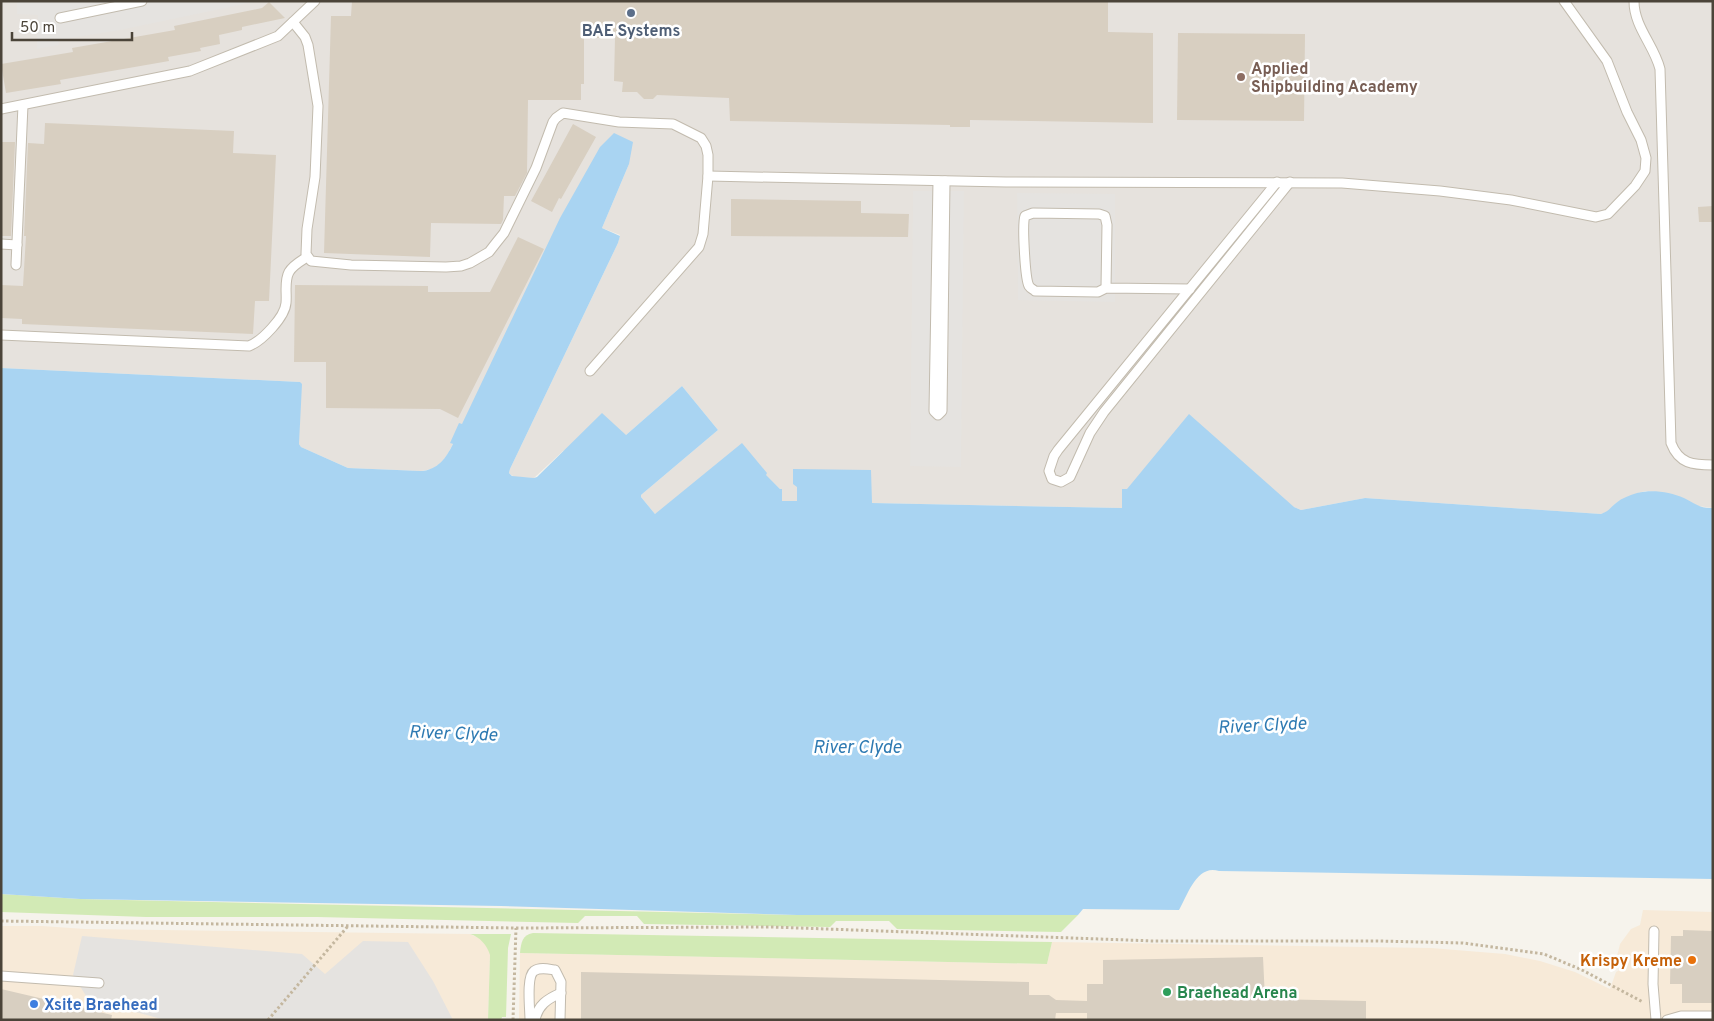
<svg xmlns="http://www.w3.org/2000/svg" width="1714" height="1021" font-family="Overpass,sans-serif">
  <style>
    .commercial { fill: #f7ead8 }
    .industrial { fill: #e6e2dd }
    .green { fill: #d2eab5 }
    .parking { fill: #e5e3e0 }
    .water { fill: #a9d4f2 }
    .building { fill: #d8cfc1 }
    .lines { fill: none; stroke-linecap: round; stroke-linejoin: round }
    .service-casing { stroke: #c2bbae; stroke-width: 11 }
    .path { stroke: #c4b79f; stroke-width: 3; stroke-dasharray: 2.5 2.5; stroke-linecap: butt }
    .service { stroke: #fff; stroke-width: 9 }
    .service-dot { fill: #5c6f8a; stroke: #fff; stroke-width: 2 }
    .education-dot { fill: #8d6e63; stroke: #fff; stroke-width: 2 }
    .food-dot { fill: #e8710a; stroke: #fff; stroke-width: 2 }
    .leisure-dot { fill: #2e9e5b; stroke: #fff; stroke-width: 2 }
    .shop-dot { fill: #3f7fe0; stroke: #fff; stroke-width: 2 }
    .labels { text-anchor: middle; stroke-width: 5; stroke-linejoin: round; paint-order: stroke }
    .service-label { font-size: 16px; font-weight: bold; fill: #4e5e75; stroke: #fff }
    .education-label { font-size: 16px; font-weight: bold; fill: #785e54; stroke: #fff; text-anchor: start }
    .food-label { font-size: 16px; font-weight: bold; fill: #c56008; stroke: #fff; text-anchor: end }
    .leisure-label { font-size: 16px; font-weight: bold; fill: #27864d; stroke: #fff; text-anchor: start }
    .shop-label { font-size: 16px; font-weight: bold; fill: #366cbe; stroke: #fff; text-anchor: start }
    .water-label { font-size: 18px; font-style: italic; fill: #2e7ab2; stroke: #fff }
  </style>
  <rect width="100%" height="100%" fill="#f6f3ec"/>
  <g class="commercial">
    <polygon points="1643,910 1713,912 1713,1020 519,1020 520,953 1047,964 1052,942 1431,948 1505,954 1540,961 1575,972 1610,989 1616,972 1621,969 1617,956 1620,944 1631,929 1640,925"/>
    <polygon points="1,926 42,926 85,929 470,934 481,939 489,949 490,955 488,1020 1,1020"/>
  </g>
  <polygon class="industrial" points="1,1 1713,1 1713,508 1698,506 1683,498 1658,492 1646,491 1638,493 1616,503 1609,511 1601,514 1365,498 1301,510 1294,507 1127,489 1123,489 1122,508 871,503 871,470 797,487 797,502 782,501 780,489 765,475 655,514 641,497 641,495 718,430 682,386 626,435 563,451 534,478 514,477 509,473 510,469 618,243 620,235 602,228 629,164 462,425 460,424 451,443 453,444 447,455 441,463 432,469 421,471 348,468 301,447 299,444 300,382 1,368"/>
  <g class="green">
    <polygon points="1,894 80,899 797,915 1078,915 1061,932 897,929 889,921 836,921 830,927 644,924 637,916 585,916 578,923 317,917 146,917 1,912"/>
    <path d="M533,933l519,9 -5,22 -527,-11c1,-10 2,-18 13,-20z"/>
    <path d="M470,934h41l-3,14 -2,69h-4l-1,3h-13l2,-65c-3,-10 -10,-18 -20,-21z"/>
  </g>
  <g class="parking">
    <polygon points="17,1 258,1 120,30 58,40 59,45 37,49 38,15 17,14"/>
    <polygon points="913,191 964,191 961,467 910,466"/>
    <polygon points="1017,193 1115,194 1115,302 1018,300"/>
    <polygon points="82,936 302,954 325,974 363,941 408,942 433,981 453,1020 165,1020 88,999 73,975"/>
  </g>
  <path class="water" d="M614,133l19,9 -4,22 -27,64 18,8 -2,7 -108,226 -1,4 3,3 22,2 3,-1 65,-64 24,22 56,-49 36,44 -77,65v2l14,17 87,-71 25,30 -1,2 14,14h2v12h15v-14l-4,-3v-15l78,1 1,33 250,5v-19h5l62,-75 105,93 7,3 64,-12 236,16c8,-3 9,-6 15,-11 6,-5 14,-8 21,-10 15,-4 33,-1 47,5 10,5 17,11 29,10v371l-494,-8c-22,-7 -31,23 -40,39l-96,-1 -5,6h-281l-296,-9 -421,-7 -79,-5v-526l299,14 2,2 -3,60 2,3 47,21 73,3c17,-1 25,-13 32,-27l-3,-1 9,-20 3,1 98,-206 40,-71z"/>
  <g class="building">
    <polygon points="352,1 1108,1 1108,32 1153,33 1153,123 970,120 970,127 950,127 950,125 730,121 729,98 657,95 653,99 644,99 637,92 622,92 623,82 614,81 615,38 584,38 584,84 581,84 581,100 528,100 527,173 515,196 504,196 503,220 501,224 431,223 430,257 324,253 331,16 351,16"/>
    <polygon points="269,2 285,18 242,27 242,30 219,35 220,44 200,48 201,51 168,57 169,61 60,80 61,84 6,93 1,64 73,52 72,48 175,30 174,26 262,8"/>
    <polygon points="1178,33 1305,34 1304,121 1177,120"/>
    <polygon points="45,123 234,131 233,153 276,155 269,301 255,301 253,334 22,324 22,319 1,318 1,285 23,286 26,236 24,236 28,143 44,144"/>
    <polygon points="573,124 596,137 561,199 559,198 552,212 531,201"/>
    <polygon points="1,142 15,142 11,236 1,236"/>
    <polygon points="731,199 861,201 861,213 909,214 908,237 731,236"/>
    <polygon points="1713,206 1713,222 1699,222 1698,207"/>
    <polygon points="518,237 544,249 458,418 440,409 326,408 326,362 294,362 295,285 428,286 428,292 490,292"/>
    <polygon points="1683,930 1713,931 1713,1003 1682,1003 1682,984 1670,984 1671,936 1683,936"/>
    <polygon points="1263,957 1265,999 1366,1001 1366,1020 1087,1020 1087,1013 1056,1013 1055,1020 581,1020 581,972 1029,982 1029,995 1049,995 1056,1000 1087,1001 1087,984 1103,984 1103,960"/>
    <polygon points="1,989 112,1015 111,1020 1,1020"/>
  </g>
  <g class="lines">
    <defs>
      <g id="service">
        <path d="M1634,1c0,26 20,44 26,68l11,374c8,21 22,22 42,22"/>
        <polyline points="60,18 142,1"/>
        <polyline points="293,22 305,37 308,45 318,106 315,177 307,229 306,254 311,261 351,265 446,267 461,266 470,263 489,252 496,243 504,233 536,168 553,122 556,118 563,113 619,122 673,124 701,138 706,146 708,155 708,176 703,234 699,247 590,371"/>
        <polyline points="1,109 190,71 278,36 315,1"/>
        <polyline points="708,176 1006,182 1342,183 1440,191 1511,200 1596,217 1608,214 1635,186 1645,171 1646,158 1641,140 1627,112 1607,61 1564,1"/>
        <polyline points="938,181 934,411 938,415 942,411 945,181"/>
        <polyline points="1277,182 1058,450 1054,456 1049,471 1052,479 1061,482 1070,477 1090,433 1104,412 1290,182"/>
        <polyline points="1,244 17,245"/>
        <polyline points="16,265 23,105"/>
        <path d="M1106,288l1,-63 -2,-9 -6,-2 -66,-1 -8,3c-3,7 0,63 4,70 2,3 4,3 6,5l63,1 8,-4 84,1"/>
        <path d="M1,335l248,11c13,-5 36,-29 37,-43 1,-10 -2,-22 3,-31 4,-7 12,-11 18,-15"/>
        <polyline points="1654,931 1653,984 1656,1020"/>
        <polyline points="1,976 99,983"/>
        <path d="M530,1020c0,-11 -4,-43 4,-49 6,-4 14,-2 21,-1l6,12 -1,38"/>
        <path d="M535,1020c3,-15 12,-21 26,-27"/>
        <polyline points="1667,1020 1681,1016 1713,1016"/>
      </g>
    </defs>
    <use href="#service" class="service-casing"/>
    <g class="path">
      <polyline points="1,921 516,928 772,927 1154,941 1378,941 1463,943 1544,954 1582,970 1643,1002"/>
      <polyline points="268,1020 348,926"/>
      <polyline points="513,1020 516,928"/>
    </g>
    <use href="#service" class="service"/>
  </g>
  <circle class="service-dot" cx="631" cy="13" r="5"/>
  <circle class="education-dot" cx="1241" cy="77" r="5"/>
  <circle class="food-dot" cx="1692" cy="960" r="5"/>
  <circle class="leisure-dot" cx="1167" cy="992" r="5"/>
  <circle class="shop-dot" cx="34" cy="1004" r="5"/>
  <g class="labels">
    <g class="service-label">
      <text x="631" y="36">BAE Systems</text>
    </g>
    <g class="education-label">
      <text x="1251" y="74">Applied<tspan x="1251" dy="18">Shipbuilding Academy</tspan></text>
    </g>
    <g class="food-label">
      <text x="1682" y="966">Krispy Kreme</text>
    </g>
    <g class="leisure-label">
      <text x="1177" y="998">Braehead Arena</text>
    </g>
    <g class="shop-label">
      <text x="44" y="1010">Xsite Braehead</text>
    </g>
    <g class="water-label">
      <text transform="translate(1262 725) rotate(-3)" y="6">River Clyde</text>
      <text transform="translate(453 733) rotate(2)" y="6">River Clyde</text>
      <text x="857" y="753">River Clyde</text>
    </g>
  </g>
  <rect width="1714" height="1021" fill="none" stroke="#4b4439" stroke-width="5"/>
  <path d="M12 32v8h120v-8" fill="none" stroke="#4b4439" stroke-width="2.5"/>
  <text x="20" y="32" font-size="15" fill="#4b4439" stroke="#ffffff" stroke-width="4" paint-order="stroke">50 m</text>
</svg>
